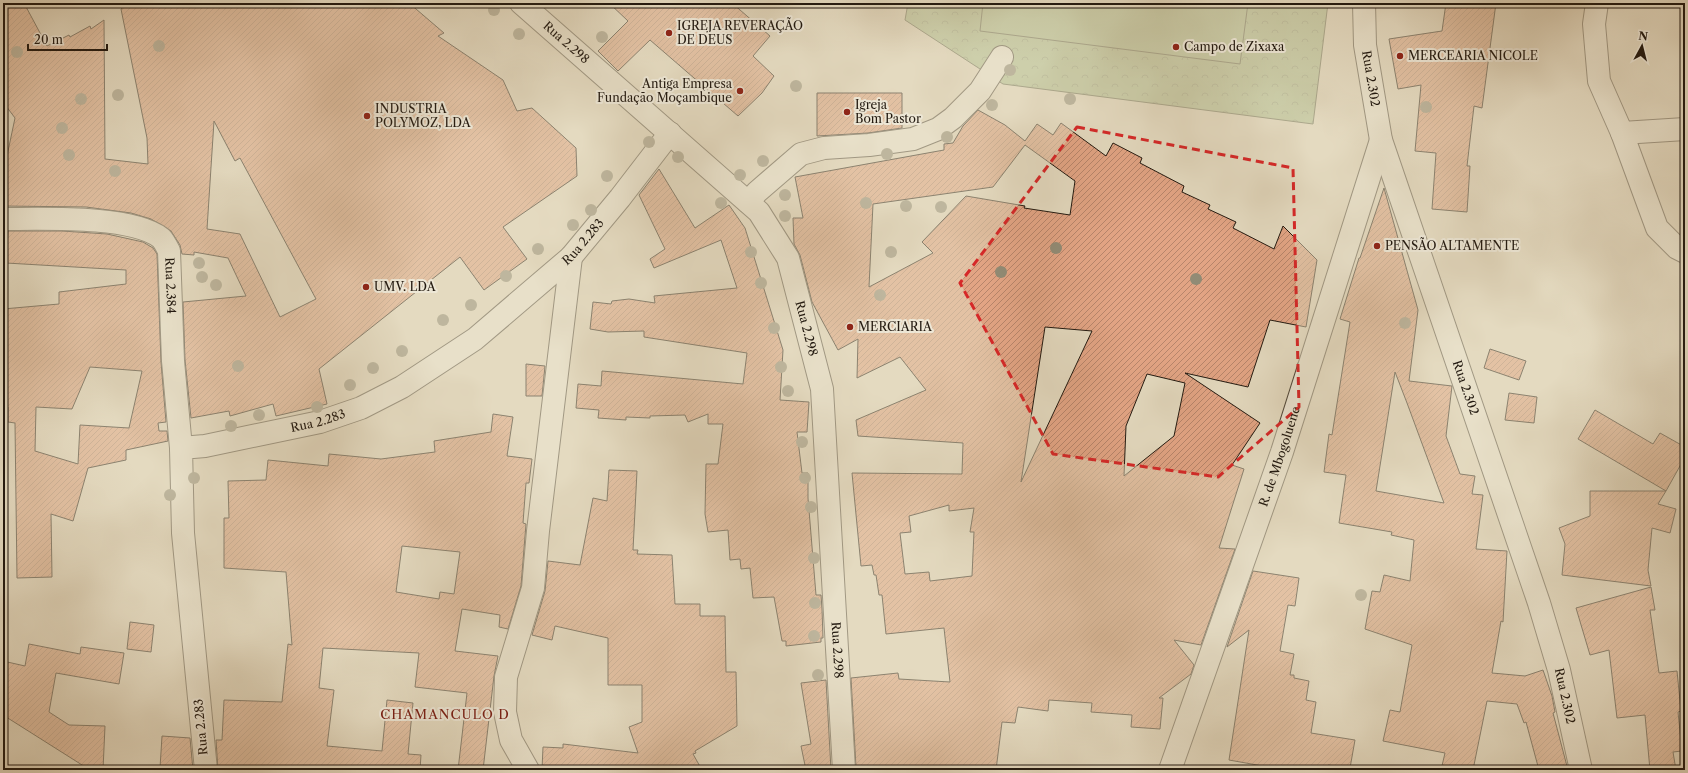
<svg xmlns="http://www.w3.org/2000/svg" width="1688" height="773" font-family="'Libre Caslon Text',serif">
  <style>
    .park { fill: url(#park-crowns); stroke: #6a6c52 }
    .garden { fill: #b2c093; stroke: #6a6c52 }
    .building { fill: url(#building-hatch); stroke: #221910; fill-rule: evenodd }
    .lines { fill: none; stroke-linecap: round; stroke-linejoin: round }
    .minor-casing { stroke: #52493c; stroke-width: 24 }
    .minor { stroke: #ede7d6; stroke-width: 22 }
    .tree { fill: #918b75 }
    .marked { fill: none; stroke: #d62828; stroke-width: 3; stroke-dasharray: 8 5; stroke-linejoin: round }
    .poi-dot { fill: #8f2418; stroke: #ede7d6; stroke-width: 1.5 }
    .labels { text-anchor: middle; stroke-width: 4; stroke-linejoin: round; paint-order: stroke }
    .poi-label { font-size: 12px; fill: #221910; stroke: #ede7d6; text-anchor: start }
    .street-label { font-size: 12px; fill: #221910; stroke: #ede7d6 }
    .neighbourhood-label { font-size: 13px; letter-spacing: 1px; fill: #7a1f14; stroke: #ede7d6 }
  </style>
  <defs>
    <pattern id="park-crowns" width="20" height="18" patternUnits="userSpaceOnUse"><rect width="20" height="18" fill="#b2c093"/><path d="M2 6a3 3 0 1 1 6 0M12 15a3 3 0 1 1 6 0" fill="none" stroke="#99a47e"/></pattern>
    <pattern id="building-hatch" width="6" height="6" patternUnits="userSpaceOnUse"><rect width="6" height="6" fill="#e2a484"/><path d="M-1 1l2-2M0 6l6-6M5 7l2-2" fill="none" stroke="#b7856b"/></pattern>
  </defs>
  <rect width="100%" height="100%" fill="#e4dac0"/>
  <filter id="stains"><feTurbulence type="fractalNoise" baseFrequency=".005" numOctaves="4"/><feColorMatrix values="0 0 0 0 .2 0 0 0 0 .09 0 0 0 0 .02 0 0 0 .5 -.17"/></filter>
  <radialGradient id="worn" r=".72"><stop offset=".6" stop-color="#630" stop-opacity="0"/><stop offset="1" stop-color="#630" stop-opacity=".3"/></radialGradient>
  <polygon class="park" points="908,3 1328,3 1313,124 1003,84 905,20"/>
  <polygon class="garden" points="983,3 1248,3 1240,64 980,31"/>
  <g class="building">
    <path d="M3,3h21l23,43 22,-11 1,2 20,-11 1,3 13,-9 1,139 43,5 -1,-26 -26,-129 8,-6h280l35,30 -6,3 65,44 14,31 15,-3 44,40 1,28 -74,51 24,32 -43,31 -24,-33 -141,112 8,35 -51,12 -3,-12 -43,12 -1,-5 -38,7 -6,-58 -2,-58 63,-6 -18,-38 -34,-6v3l-12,-1 -2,-9 -9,-14 -20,-12 -20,-6 -45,-6 -83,-1v-31l12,-57 -12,-16zM214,121l21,40 5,-3 76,141 -36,18 -40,-83 -33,-5z"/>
    <polygon points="609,3 732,3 770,36 753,56 774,76 762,93 738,116 650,40 618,71 598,51 628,21"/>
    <polygon points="1446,3 1496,3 1482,108 1474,106 1467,166 1470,166 1467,212 1432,209 1436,153 1415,151 1421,85 1398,89 1389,39 1442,31"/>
    <polygon points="817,93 902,93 902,128 868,133 817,136"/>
    <path d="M978,110l27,15 20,16 12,-17 16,11 8,-12 45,33 7,-13 29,15 -2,5 44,23 -2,6 28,13 -2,4 28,13 -3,6 41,21 9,-23 34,34 -11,67 -36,-7 -22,67 -63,-14 75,50 -28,42 12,4 -25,79 16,1 -34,96 -27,-5 20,25 -3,9 -32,24h4l-3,31 -29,-2 1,-12 -41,-3 1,-9 -43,-3 -1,11 -30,-4 -3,16 -13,-1 -6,48h-111l-29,-3 -5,-89 47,-5 1,6 51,3 -6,-54 -58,6 -4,-39h-3l-3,-20h-2l-2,-10 -11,1 -9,-93 110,1 1,-31 -105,-7 -2,-16 70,-30 -26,-33 -43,21 1,-39 -20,11 -26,-48 -12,-47 -6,-11 -1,-26h10l-8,-41 149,-27v-6l9,-1 10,-17zM1025,145l50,36 -5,34 -46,-7 1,-2 -59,-10 -44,46 11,11 -64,34 4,-83 120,-17zM1045,327l47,4 -71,151zM1147,374l38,9 -11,53 -50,40 2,-50zM949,505v6l25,-3 -4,24h4l-2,44 -42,5 -1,-9 -24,2 -5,-41 11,-1 -2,-16z"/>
    <polygon points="659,169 695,228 729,205 745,228 783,350 780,400 809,402 807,432 797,432 802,473 808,473 808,498 816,595 821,595 822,609 823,638 821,638 821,642 786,646 786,641 782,641 774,597 753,598 750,568 741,569 740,559 730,560 728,530 708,532 705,514 706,464 718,464 723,424 708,424 708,414 688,422 685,415 650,416 650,418 626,417 626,420 598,418 599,410 576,408 578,384 601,386 602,371 743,384 747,353 644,337 644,331 608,332 590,329 593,302 611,304 612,301 629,299 655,303 654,296 737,288 721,240 654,268 650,259 665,249 639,195"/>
    <path d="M1384,188l34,122 -9,71 43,5 -6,50 14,38 15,2 -3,18 11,1 -7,54 31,2 -4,71 -2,-1 -9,52 33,3 18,-6 9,26 3,16 -2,1 15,57h-29l-13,-48 -2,1 -7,-19 -30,-3 -14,69h-32l4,-17 -62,-12 7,-31 10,2 12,-67 -47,-16 7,-38 8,1 4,-17 26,6 4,-41 -23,-5 1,-3 -53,-9 7,-48 -22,-3 5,-38 3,1 18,-113 -10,-3 19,-61h1zM1395,372l12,31 37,100 -68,-12z"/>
    <path d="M8,231h54l45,3 36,8 10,6 4,6 4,108 5,60 -8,1 1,8h8l1,10 -42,9v10l-38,8 -15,53 -22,-7 1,63 -35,1 -2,-155 -7,-1v-15l-5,2v-100l56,-5v-12l67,-8v-14l-120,-7zM90,367l52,4 -13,57 -49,-3 -2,39 -43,-13 1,-44 36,2z"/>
    <polygon points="1490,349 1526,361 1519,380 1484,368"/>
    <polygon points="526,364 545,366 542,396 526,396"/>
    <polygon points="1509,393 1537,397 1534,423 1505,420"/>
    <polygon points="1595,410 1653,444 1660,433 1685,447 1685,457 1666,491 1578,439"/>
    <path d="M493,414l20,3 -6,39 25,3 -3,24h-3l-3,40 3,1 -5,62 -13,43 -9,-2 1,-12 -38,-6 -7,42 43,5 -4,20 -11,94h-25l9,-77 -52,-6 4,-34 -96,-5 -4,40 15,2 -7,56 55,5 5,-51 26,3 -5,51 13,1 -1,15h-202l-2,-30h6l2,-40 58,2 6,-58 4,1 -6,-73 -62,-4v-50h5l-1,-37 38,-1 2,-20 60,6 1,-12 52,5 54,-7 -1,-11 57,-9zM402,546l58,6 -6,42 -14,-2 -1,7 -43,-7z"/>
    <polygon points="609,470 637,471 633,550 638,550 637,554 672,555 675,604 700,604 700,616 725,616 726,672 736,672 737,726 695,751 696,753 693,754 702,770 604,770 576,767 576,770 542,770 543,747 563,748 563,744 638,753 629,727 642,722 642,685 608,685 608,638 555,626 552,640 532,635 545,591 548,561 580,565 593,498 607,501"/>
    <polygon points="1590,491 1666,491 1658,504 1676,509 1670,533 1652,528 1648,570 1651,586 1562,575 1565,544 1559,528 1590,516"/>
    <polygon points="1253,571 1299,578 1295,606 1288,605 1280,651 1294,654 1290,675 1294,675 1294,678 1309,681 1306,700 1316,702 1311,733 1355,740 1350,768 1328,765 1328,770 1285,770 1229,760 1249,630 1227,647"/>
    <polygon points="1651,587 1655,610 1650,610 1659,673 1677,671 1681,711 1678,712 1682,751 1673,752 1676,770 1650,770 1645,715 1617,718 1609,650 1590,655 1576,608"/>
    <polygon points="130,622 154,625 151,652 127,649"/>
    <polygon points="29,644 80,654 81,647 124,653 119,684 56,673 49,712 69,725 105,726 103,770 90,770 3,715 3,661 25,666"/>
    <polygon points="826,680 831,770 806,770 801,746 811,744 801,683"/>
    <polygon points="162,736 190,738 193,770 160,768"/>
  </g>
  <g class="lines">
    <defs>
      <g id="minor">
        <path id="s1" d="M521,3l238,209 29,46 34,131 22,381"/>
        <path id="s2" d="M1364,3l1,42 16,95 158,463 20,67 22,100"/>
        <polyline points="1597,3 1594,24 1599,81 1622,133 1657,228 1677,248 1685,252"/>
        <polyline points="1622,133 1685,129"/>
        <polyline points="748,202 757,192 801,154 824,148 869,145 913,139 938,129 953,118 980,91 1002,57"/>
        <path id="s3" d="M3,219c38,0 129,-4 158,19 3,3 6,9 8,13l4,110 8,87"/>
        <path id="s4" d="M206,770l-23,-237 -2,-85 24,-2 115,-24 41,-14 41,-21 73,-48 96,-82 49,-59 50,-65"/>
        <polyline points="528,770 511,740 505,712 506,677 533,588 538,531 571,257"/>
        <path id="s5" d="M1170,770l112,-318 99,-312"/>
      </g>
    </defs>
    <use href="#minor" class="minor-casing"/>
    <use href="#minor" class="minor"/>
  </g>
  <g class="tree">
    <circle cx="494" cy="10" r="6"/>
    <circle cx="519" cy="34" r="6"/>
    <circle cx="602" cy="37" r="6"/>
    <circle cx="159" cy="46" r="6"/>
    <circle cx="17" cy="52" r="6"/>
    <circle cx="1010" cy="70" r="6"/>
    <circle cx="796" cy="86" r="6"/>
    <circle cx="118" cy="95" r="6"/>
    <circle cx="81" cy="99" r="6"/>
    <circle cx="1070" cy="99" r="6"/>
    <circle cx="992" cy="105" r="6"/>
    <circle cx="1426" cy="107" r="6"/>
    <circle cx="62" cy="128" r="6"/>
    <circle cx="947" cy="137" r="6"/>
    <circle cx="649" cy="142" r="6"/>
    <circle cx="887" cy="154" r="6"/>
    <circle cx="69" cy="155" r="6"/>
    <circle cx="678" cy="157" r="6"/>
    <circle cx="763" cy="161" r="6"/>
    <circle cx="115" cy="171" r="6"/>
    <circle cx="740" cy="175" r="6"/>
    <circle cx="607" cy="176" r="6"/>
    <circle cx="785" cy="195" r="6"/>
    <circle cx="721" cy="203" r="6"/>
    <circle cx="866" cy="203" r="6"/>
    <circle cx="906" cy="206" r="6"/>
    <circle cx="941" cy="207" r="6"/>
    <circle cx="591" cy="210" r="6"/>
    <circle cx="785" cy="216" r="6"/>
    <circle cx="573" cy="225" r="6"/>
    <circle cx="1056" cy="248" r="6"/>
    <circle cx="538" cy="249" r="6"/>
    <circle cx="751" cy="252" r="6"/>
    <circle cx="891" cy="252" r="6"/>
    <circle cx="199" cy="263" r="6"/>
    <circle cx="1001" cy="272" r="6"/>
    <circle cx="506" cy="276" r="6"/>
    <circle cx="202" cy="277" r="6"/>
    <circle cx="1196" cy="279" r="6"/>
    <circle cx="761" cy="283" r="6"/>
    <circle cx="216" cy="285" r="6"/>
    <circle cx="880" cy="295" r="6"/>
    <circle cx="471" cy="305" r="6"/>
    <circle cx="443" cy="320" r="6"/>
    <circle cx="1405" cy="323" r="6"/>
    <circle cx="774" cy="328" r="6"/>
    <circle cx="402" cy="351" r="6"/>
    <circle cx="238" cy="366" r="6"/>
    <circle cx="781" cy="367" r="6"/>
    <circle cx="373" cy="368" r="6"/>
    <circle cx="350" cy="385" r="6"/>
    <circle cx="788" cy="391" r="6"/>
    <circle cx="317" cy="407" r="6"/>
    <circle cx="259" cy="415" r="6"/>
    <circle cx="231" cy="426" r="6"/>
    <circle cx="802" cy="442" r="6"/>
    <circle cx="194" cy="478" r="6"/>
    <circle cx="805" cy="478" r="6"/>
    <circle cx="170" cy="495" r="6"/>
    <circle cx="811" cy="507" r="6"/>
    <circle cx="814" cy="558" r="6"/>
    <circle cx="1361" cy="595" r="6"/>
    <circle cx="815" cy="603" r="6"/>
    <circle cx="814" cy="636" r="6"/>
    <circle cx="818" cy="675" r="6"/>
  </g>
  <path d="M0 0H1688V773H0ZM1077,127l216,41 6,239 -81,70 -165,-23 -93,-171z" fill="#e4dac0" fill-opacity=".55" fill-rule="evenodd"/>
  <path class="marked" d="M1077,127l216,41 6,239 -81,70 -165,-23 -93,-171z"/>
  <g class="poi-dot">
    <circle cx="669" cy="33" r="4"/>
    <circle cx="1176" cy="47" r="4"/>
    <circle cx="1400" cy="56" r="4"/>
    <circle cx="740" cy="91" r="4"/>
    <circle cx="847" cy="112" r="4"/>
    <circle cx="367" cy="116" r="4"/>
    <circle cx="1377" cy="246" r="4"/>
    <circle cx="366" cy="287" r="4"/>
    <circle cx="850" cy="327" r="4"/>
  </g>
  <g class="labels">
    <g class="poi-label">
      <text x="677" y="30">IGREJA REVERAÇÃO<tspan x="677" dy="14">DE DEUS</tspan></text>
      <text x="1184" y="51">Campo de Zixaxa</text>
      <text x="1408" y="60">MERCEARIA NICOLE</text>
      <text x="732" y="88" text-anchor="end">Antiga Empresa<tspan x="732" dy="14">Fundação Moçambique</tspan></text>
      <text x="855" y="109">Igreja<tspan x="855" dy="14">Bom Pastor</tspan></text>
      <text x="375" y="113">INDUSTRIA<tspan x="375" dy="14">POLYMOZ, LDA</tspan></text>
      <text x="1385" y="250">PENSÃO ALTAMENTE</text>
      <text x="374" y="291">UMV. LDA</text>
      <text x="858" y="331">MERCIARIA</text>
    </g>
    <g class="street-label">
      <text dy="4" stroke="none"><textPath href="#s1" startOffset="60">Rua 2.298</textPath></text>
      <text dy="4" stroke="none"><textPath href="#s2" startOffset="76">Rua 2.302</textPath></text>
      <text dy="4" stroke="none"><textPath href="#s4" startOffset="787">Rua 2.283</textPath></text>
      <text dy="4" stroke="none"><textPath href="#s3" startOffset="211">Rua 2.384</textPath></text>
      <text dy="4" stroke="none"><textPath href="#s1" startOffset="444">Rua 2.298</textPath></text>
      <text dy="4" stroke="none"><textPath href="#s2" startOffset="400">Rua 2.302</textPath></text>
      <text dy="4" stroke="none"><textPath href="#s4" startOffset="463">Rua 2.283</textPath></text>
      <text dy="4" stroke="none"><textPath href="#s5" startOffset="332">R. de Mbogoluene</textPath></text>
      <text dy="4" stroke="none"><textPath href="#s1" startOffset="768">Rua 2.298</textPath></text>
      <text dy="4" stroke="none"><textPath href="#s2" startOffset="724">Rua 2.302</textPath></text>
      <text transform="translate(201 727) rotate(-95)" y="4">Rua 2.283</text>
    </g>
    <g class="neighbourhood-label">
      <text x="445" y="719">CHAMANCULO D</text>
    </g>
  </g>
  <rect width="1688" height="773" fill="none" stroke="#e4dac0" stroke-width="16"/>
  <rect x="4" y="4" width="1680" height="765" fill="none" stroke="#221910" stroke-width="2"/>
  <rect x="8" y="8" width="1672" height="757" fill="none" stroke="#221910"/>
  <g transform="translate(1642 46) rotate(7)" stroke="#ede7d6" stroke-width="3" paint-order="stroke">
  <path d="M0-3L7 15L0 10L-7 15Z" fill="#221910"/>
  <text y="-6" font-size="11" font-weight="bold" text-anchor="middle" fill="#221910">N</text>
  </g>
  <path d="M28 44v6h79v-6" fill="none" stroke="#221910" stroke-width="2"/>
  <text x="34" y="44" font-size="12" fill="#221910" stroke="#ede7d6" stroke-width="3" paint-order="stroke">20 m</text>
  <rect width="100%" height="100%" filter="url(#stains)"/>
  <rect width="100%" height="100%" fill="url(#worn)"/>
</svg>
